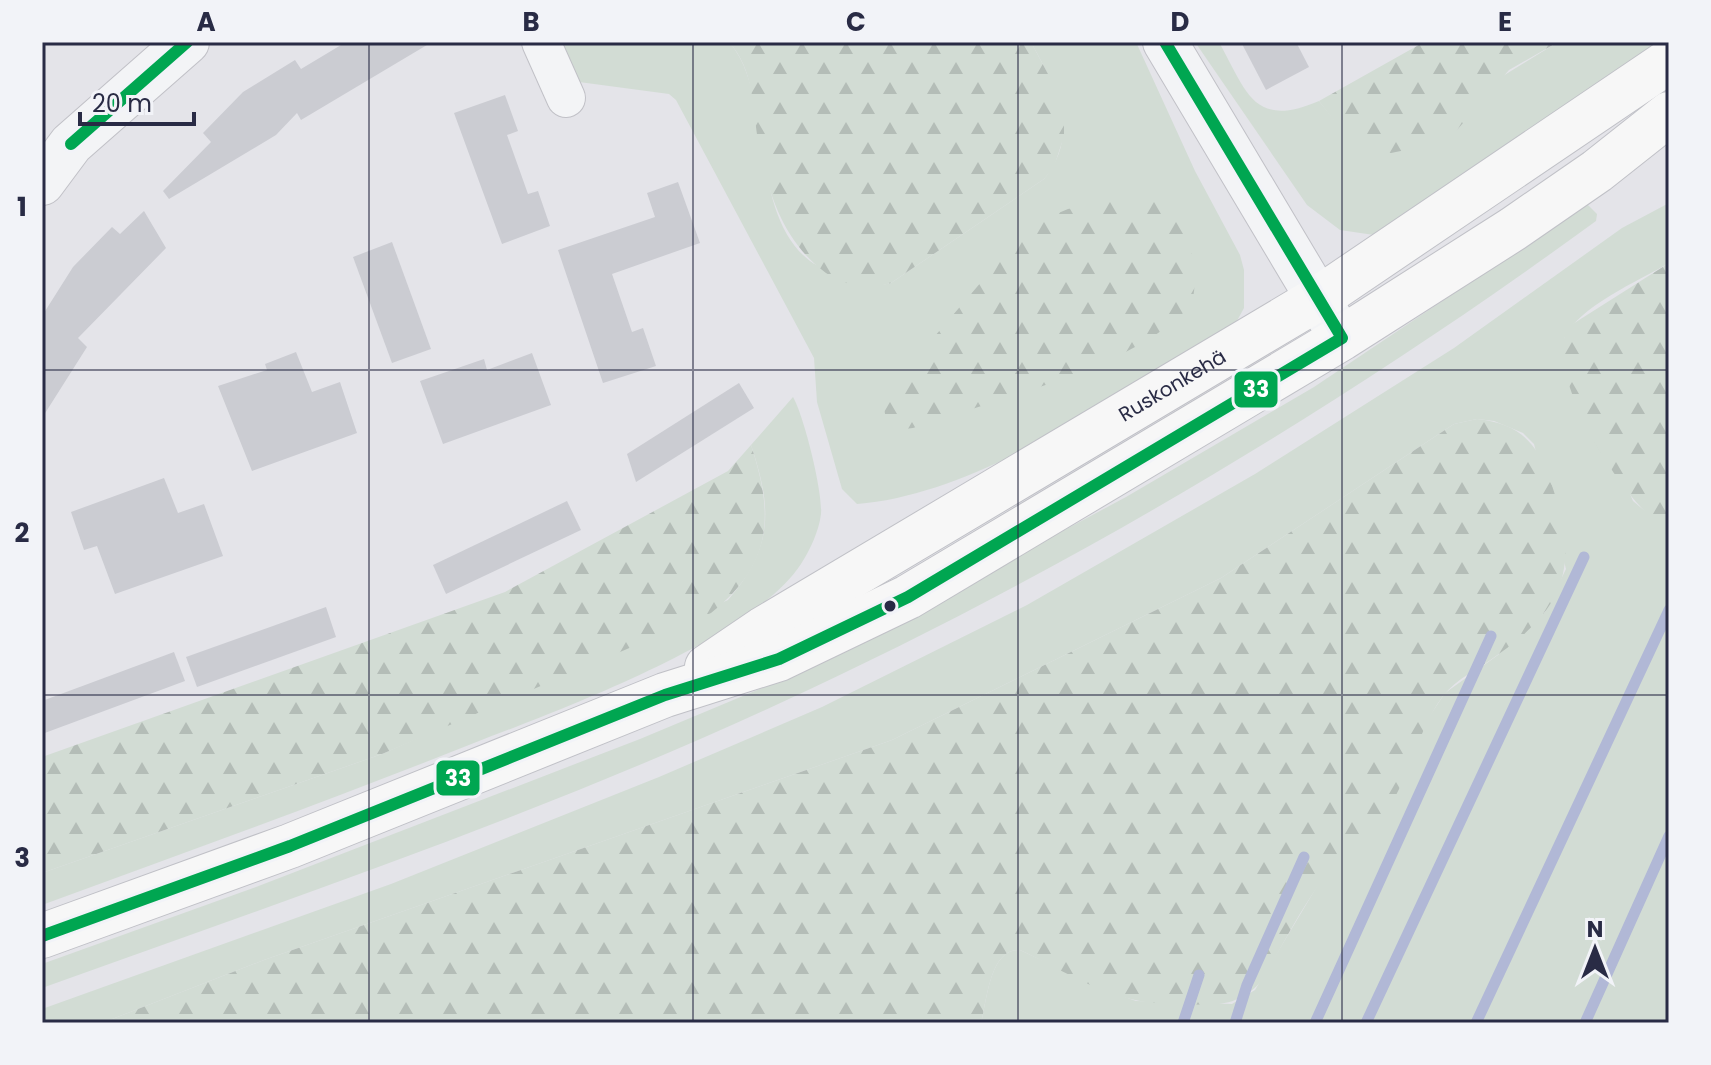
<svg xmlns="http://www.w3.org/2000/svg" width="1711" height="1065" font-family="Poppins,sans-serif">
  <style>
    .grass { fill: #d2dcd4 }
    .forest { fill: url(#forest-firs) }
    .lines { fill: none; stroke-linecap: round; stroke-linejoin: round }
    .stream { stroke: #b1b8d6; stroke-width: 11 }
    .building { fill: #cbccd2 }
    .minor-casing { stroke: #c1c1c7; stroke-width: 40 }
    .tertiary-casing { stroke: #c1c1c7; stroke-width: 46 }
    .primary-casing { stroke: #c0c1c7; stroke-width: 46 }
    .minor { stroke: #f3f4f6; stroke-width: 38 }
    .tertiary { stroke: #f3f4f6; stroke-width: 44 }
    .primary { stroke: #f7f7f7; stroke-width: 44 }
    .bus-1-casing { stroke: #f2f3f8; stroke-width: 18 }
    .bus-1 { stroke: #00a651; stroke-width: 12 }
    .grid { fill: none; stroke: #292b45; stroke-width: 2; stroke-opacity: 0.55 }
    .bus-dot { fill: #292b45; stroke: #f2f3f8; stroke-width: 3 }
    .labels { text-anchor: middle; stroke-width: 6; stroke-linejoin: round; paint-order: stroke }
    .street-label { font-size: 20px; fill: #292b45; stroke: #f2f3f8 }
    .line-badge { stroke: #f2f3f8; stroke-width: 3 }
    .badge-label { font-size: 22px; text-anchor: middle; font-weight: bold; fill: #fff }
    .neatline { fill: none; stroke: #292b45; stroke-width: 3 }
    .grid-label { font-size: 26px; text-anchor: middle; font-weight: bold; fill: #292b45 }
  </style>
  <defs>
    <pattern id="forest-firs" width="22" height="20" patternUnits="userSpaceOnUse" patternTransform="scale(2)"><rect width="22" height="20" fill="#d2dcd4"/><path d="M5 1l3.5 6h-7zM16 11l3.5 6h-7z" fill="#b4bdb7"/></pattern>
  </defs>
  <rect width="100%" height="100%" fill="#e4e4e9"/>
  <g class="grass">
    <path d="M554,42h175c45,50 19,172 81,219 9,7 23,10 34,14 16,5 30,13 47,8l153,-104c38,-47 11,-92 -13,-137h105l59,129 45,84 4,15v38l-11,20c-106,62 -253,167 -376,176l-15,-15 -25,-87 -3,-44 -138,-258 -7,-6 -90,-12z"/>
    <path d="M1195,42h24c28,51 35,87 100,59l16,20 122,9 41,-51 60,-37h108l-292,193 -34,-5 -33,-25z"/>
    <path d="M1669,203v60c-29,17 -93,45 -105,76l69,162 36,30v492h-688c6,-23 9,-75 39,-73l85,40 31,11 96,3 23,-14 64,-107 126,-190 53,-38 47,-43 21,-43 -32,-125 -11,-11 -29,-12 -17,-2 -23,5 -233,154 -329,162 -628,220 -162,63h-60v-14l349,-125 268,-107 163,-70 205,-102 228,-131 199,-126 168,-120z"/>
    <path d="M1587,204l10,10 -1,7c-256,187 -531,351 -820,484 -238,110 -487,194 -734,283v-24l214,-77 384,-148 122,-51 105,-52 259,-139 188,-110z"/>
    <path d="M793,397c11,19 30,95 28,117 -2,17 -11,36 -20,50 -50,76 -242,146 -327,179 -143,57 -287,109 -432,162v-32l340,-119 346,-154c46,-53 44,-92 23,-155z"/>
  </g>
  <g class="forest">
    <path d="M729,42h302l26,49 7,22v23l-10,31 -10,12 -153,104c-22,7 -46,3 -65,-10 -43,-31 -59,-82 -68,-133 -6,-35 -4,-70 -29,-98z"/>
    <polygon points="1424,42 1558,42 1509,70 1457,130 1430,145 1391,153 1377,150 1335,122 1319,101"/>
    <path d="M1127,197c14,0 31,0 42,8 19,14 35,85 19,103 -53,59 -198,93 -275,120l-9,1 -18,-10 -3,-16 4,-11 143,-167 38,-16z"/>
    <path d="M1669,263v268c-44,-25 -105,-129 -107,-180 0,-8 3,-16 6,-24z"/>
    <path d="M1477,419c41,4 60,23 73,61 29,81 20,125 -54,176 -17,13 -39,22 -53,40 -23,31 -31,70 -49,103 -14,27 -42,43 -61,67 -28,34 -48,75 -70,113 -22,27 -46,27 -78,25 -16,-1 -34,0 -50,-4 -40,-8 -78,-33 -115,-50 -30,-2 -33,50 -39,73h-879l162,-63 628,-220 329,-162 233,-154z"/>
    <path d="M751,445c23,70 22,119 -40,168l-329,141 -340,119v-116l463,-165 223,-121z"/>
  </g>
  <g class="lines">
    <g class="stream">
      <polyline points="1183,1023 1199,975"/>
      <polyline points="1235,1023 1247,985 1304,857"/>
      <polyline points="1315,1023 1491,636"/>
      <polyline points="1366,1023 1584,557"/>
      <polyline points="1476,1023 1669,610"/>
      <polyline points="1585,1023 1669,836"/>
    </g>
  </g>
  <g class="building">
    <polygon points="346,42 432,42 301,120 297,113 276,135 169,199 163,191 211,142 203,133 243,92 295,60 301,69"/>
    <polygon points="1241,42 1296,42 1309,67 1266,90"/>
    <polygon points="505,95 518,131 507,135 528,194 538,191 550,226 502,244 454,113"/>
    <polygon points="678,182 700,243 612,274 632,332 643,328 656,366 603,383 558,250 655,217 647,193"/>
    <polygon points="144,211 166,248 78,338 87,347 42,418 42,316 73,267 112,227 120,234"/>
    <polygon points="392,242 431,349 392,363 353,257"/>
    <polygon points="296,352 312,392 340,382 357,433 252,471 218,386 267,370 265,364"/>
    <polygon points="532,353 551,405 443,444 420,381 484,359 487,370"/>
    <polygon points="739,383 754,408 636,482 627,454"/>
    <polygon points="164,478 178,513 204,504 223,556 115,594 97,546 84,550 71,512"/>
    <polygon points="567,501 581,530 446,594 433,565"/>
    <polygon points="326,607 336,637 197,687 186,657"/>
    <polygon points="174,652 185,681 42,734 42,701"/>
  </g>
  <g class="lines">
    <defs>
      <polyline id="minor" points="541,42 566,98"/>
      <g id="tertiary">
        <polyline points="1165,42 1338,332"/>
        <polyline points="42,183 71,144 187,42"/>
      </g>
      <g id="primary">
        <path id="s1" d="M707,667l56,-38 556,-331 350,-237"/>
        <polyline points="42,936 290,846 665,695 779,659 908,597 1342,338 1513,229 1597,171 1669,114"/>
      </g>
    </defs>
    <use href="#minor" class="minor-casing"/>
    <use href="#tertiary" class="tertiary-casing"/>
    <use href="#primary" class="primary-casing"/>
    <use href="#minor" class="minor"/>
    <use href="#tertiary" class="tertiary"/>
    <use href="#primary" class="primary"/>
    <defs>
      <g id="bus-1">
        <polyline points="71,144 187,42"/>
        <polyline points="42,936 290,846 665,695 779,659 908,597 1342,338 1165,42"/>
      </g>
    </defs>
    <use href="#bus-1" class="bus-1-casing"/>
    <use href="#bus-1" class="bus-1"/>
  </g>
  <path class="grid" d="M369,42v981M693,42v981M1018,42v981M1342,42v981M42,370h1627M42,695h1627"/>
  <circle class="bus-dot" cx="890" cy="606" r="7"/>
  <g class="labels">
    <g class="street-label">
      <text dy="7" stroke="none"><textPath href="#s1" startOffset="544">Ruskonkehä</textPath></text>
    </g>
  </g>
  <g class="line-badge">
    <rect x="1233" y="370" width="46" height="39" rx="8" fill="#00a651"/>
    <rect x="435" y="759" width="46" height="38" rx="8" fill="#00a651"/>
  </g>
  <g class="badge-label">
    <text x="1256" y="397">33</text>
    <text x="458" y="786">33</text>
  </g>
  <rect width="1711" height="1065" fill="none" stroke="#f2f3f8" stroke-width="88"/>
  <g transform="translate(1595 949)" stroke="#f2f3f8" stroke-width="6" paint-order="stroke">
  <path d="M0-6L14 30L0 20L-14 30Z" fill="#292b45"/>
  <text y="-12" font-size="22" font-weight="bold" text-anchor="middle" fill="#292b45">N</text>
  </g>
  <path d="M80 112v12h114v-12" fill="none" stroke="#292b45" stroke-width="4"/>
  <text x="92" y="112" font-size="24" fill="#292b45" stroke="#f2f3f8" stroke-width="6" paint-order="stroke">20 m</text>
  <rect x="44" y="44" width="1623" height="977" class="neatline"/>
  <g class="grid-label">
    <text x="206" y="31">A</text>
    <text x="531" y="31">B</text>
    <text x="856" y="31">C</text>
    <text x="1180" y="31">D</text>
    <text x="1505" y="31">E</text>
    <text x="22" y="216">1</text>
    <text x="22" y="542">2</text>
    <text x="22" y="867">3</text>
  </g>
</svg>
